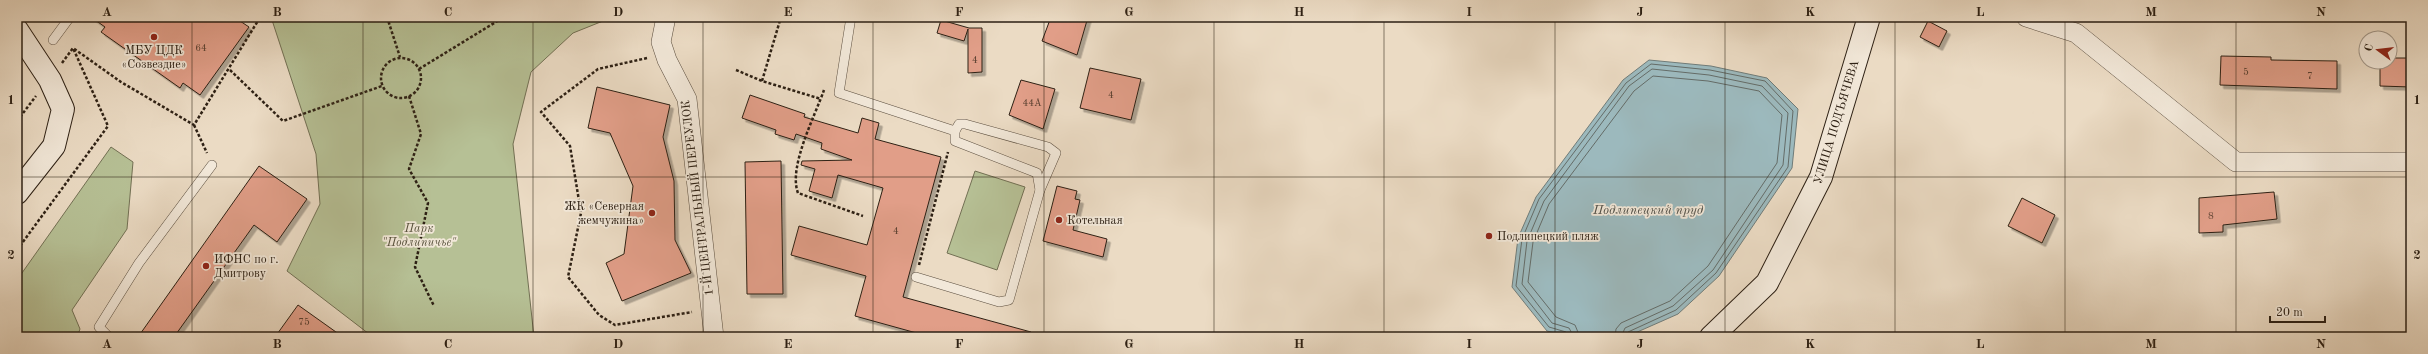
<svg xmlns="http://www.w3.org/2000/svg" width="2428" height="354" font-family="'Old Standard TT',serif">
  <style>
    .green { fill: #b6c095; stroke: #727054 }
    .water { fill: #9cb9bd; stroke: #707c79 }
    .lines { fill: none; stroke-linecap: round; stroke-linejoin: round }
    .shore { stroke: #646c68; stroke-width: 1 }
    .building { fill: #e19e88; stroke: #2d2014; filter: url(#shadow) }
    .service-casing { stroke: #5c4f40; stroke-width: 10 }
    .minor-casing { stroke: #5c4f40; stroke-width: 20 }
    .secondary-casing { stroke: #2d2014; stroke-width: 24 }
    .path { stroke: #2d2014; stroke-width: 2.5; stroke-dasharray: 3 2; stroke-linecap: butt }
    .service { stroke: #f2e8d9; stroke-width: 9 }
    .minor { stroke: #f2e8d9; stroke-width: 19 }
    .secondary { stroke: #f2e8d9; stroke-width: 22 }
    .grid { fill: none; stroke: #2d2014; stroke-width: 1; stroke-opacity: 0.55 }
    .poi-dot { fill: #8f2418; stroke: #f2e8d9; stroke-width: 1.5 }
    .labels { text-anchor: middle; stroke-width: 3.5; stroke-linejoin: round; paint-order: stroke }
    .number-label { font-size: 10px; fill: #5a4031 }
    .poi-label { font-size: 12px; fill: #2d2014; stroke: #f2e8d9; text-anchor: start }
    .street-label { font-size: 12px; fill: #2d2014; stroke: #f2e8d9 }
    .park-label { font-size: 12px; font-style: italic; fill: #56503b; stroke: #f2e8d9 }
    .water-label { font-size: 13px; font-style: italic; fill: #4e4e47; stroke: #f2e8d9 }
    .neatline { fill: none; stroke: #2d2014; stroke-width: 1.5 }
    .grid-label { font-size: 13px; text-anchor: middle; font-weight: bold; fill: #2d2014 }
  </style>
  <defs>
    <filter id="shadow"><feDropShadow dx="3.5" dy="3.5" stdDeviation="0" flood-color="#0004"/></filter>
  </defs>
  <rect width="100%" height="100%" fill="#ebdbc4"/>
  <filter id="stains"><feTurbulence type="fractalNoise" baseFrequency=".005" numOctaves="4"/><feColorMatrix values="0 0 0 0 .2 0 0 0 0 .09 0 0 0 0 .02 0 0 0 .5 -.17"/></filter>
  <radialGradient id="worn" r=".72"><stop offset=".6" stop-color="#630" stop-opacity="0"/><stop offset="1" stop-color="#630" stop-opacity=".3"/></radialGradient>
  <g class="green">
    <polygon points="271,17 613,17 573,33 531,72 513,144 534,337 373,337 287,271 320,204 316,154"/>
    <polygon points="111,147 133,162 127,229 72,310 80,329 77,337 23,337 17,333 17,280"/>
    <polygon points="975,171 1025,187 997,270 947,253"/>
  </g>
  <polygon class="water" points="1649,60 1711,66 1767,78 1798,109 1792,168 1719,276 1678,314 1626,337 1572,337 1547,331 1512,287 1518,238 1536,197 1623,80"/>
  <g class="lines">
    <g class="shore">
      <polyline points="1569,337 1566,332 1549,327 1516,286 1522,239 1539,199 1626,83 1651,64 1710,70 1765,81 1793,111 1788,167 1716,273 1676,310 1628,332 1626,337"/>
      <polyline points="1574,337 1569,328 1552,323 1522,284 1527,241 1544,201 1629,86 1652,69 1709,75 1762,86 1788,113 1783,165 1713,270 1673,306 1625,328 1621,337"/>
      <polyline points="1580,337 1575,325 1556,317 1528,282 1533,242 1549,204 1634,91 1653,76 1708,81 1759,91 1782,115 1777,163 1708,266 1670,301 1621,323 1616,329 1615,337"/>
    </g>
  </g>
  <g class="building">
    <polygon points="91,17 234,17 249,27 200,95 183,83 180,88 101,32 105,27"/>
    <polygon points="1051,17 1088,17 1077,55 1042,41"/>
    <polygon points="941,20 969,28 982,28 982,72 968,73 968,29 964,41 937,33"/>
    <polygon points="1928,21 1947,31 1939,47 1920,37"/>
    <polygon points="2221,56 2271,57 2271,60 2337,61 2337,89 2220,85"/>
    <polygon points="2390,58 2411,58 2411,87 2380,86 2380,62 2390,62"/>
    <polygon points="1090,68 1141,79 1131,120 1080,108"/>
    <polygon points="1021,80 1055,89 1043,129 1009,115"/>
    <polygon points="597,87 670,105 663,137 674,181 675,240 691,273 622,301 606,263 624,254 633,186 610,133 588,128"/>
    <polygon points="750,95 805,114 804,117 858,133 862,118 879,123 875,139 941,157 903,297 1031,332 1031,337 931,337 855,316 866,276 791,255 799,226 867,245 883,188 838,175 832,198 809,191 815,169 801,165 802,161 852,160 821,149 822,143 796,134 794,140 775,134 776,130 742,118"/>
    <polygon points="781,161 783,294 747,294 745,162"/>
    <polygon points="259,166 307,199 277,242 254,225 174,337 138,337"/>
    <polygon points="1057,186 1077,191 1075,199 1080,200 1073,230 1107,239 1103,257 1043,241"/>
    <polygon points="2274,192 2277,219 2223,225 2223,232 2199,233 2199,198"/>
    <polygon points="2022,198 2055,215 2042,243 2008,226"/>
    <polygon points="298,305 343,337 275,337"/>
  </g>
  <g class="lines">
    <defs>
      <g id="service">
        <polyline points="851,17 839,93 955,131 955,141 1037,173 1040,190"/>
        <polyline points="53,40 70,17"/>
        <polyline points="916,277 999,302 1009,300 1040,190 1056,153 1048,147 965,124 959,124 955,131"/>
        <polyline points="109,337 99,327 139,263 212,165"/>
      </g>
      <g id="minor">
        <polyline points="666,17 661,42 667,60 687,99 714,337"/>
        <polyline points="2026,17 2076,33 2236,162 2411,162"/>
      </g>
      <g id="secondary">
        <polyline points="17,30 50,80 63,109 54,146 17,193"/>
        <polyline points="1711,337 1767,283 1821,177 1869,17"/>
      </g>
    </defs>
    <use href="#service" class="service-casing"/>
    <use href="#minor" class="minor-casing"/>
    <use href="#secondary" class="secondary-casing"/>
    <g class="path">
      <polyline points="387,17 400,57"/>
      <circle cx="401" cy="78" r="20"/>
      <polyline points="647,58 598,69 541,112 570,146 581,213 568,277 599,315 615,325 692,312"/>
      <polyline points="62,63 73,48 121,82 194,125 259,19 257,17"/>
      <polyline points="419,69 504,17"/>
      <polyline points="230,70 283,121 382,86"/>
      <polyline points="736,70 762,81 821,99"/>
      <polyline points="762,81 781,17"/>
      <path d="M824,90c-9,26 -36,77 -26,103l65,23"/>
      <polyline points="409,96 421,134 409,169 428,203 415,267 434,306"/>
      <polyline points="17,121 36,96"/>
      <polyline points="194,125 207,153"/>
      <polyline points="17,250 108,126 73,48"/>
      <polyline points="919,265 948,152"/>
    </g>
    <use href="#service" class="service"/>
    <use href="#minor" class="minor"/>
    <use href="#secondary" class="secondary"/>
  </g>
  <path class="grid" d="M192,17v320M363,17v320M533,17v320M703,17v320M873,17v320M1044,17v320M1214,17v320M1384,17v320M1555,17v320M1725,17v320M1895,17v320M2065,17v320M2236,17v320M17,177h2394"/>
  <g class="poi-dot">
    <circle cx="154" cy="37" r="4"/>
    <circle cx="652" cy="213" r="4"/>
    <circle cx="1059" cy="220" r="4"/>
    <circle cx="1489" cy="236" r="4"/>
    <circle cx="206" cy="266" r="4"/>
  </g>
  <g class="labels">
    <g class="number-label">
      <text x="201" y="51">64</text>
      <text x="975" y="63">4</text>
      <text x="2246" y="75">5</text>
      <text x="2310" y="79">7</text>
      <text x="1111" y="98">4</text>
      <text x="1032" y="106">44А</text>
      <text x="2211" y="219">8</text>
      <text x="896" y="234">4</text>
      <text x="304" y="325">75</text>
    </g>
    <g class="poi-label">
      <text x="154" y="54" text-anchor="middle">МБУ ЦДК<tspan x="154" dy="14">«Созвездие»</tspan></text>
      <text x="644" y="210" text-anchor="end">ЖК «Северная<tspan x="644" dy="14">жемчужина»</tspan></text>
      <text x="1067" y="224">Котельная</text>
      <text x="1497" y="240">Подлипецкий пляж</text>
      <text x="214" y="263">ИФНС по г.<tspan x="214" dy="14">Дмитрову</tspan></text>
    </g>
    <g class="street-label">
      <text transform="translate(1836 122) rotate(-73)" y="4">УЛИЦА ПОДЪЯЧЕВА</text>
      <text transform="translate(697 198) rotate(-97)" y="4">1-Й ЦЕНТРАЛЬНЫЙ ПЕРЕУЛОК</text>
    </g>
    <g class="park-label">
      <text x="419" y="232">Парк<tspan x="419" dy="14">"Подлипичье"</tspan></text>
    </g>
    <g class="water-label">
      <text x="1648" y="214">Подлипецкий пруд</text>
    </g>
  </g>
  <rect width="2428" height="354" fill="none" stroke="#ebdbc4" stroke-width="44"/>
  <g transform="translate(2378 50) rotate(285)"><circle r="19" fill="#f2e8d9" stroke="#a3988a"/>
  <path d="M0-3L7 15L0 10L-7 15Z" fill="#8f2418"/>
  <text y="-6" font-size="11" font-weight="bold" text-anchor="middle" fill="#2d2014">С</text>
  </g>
  <path d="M2270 316v6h55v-6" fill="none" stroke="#2d2014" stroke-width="2"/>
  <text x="2276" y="316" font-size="12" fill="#2d2014" stroke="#f2e8d9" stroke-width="3" paint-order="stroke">20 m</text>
  <rect x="22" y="22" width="2384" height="310" class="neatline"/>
  <g class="grid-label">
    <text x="107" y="16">A</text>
    <text x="277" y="16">B</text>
    <text x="448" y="16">C</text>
    <text x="618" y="16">D</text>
    <text x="788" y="16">E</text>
    <text x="959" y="16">F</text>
    <text x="1129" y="16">G</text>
    <text x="1299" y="16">H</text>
    <text x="1469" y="16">I</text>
    <text x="1640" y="16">J</text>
    <text x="1810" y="16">K</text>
    <text x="1980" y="16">L</text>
    <text x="2151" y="16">M</text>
    <text x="2321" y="16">N</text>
    <text x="11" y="104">1</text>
    <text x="2417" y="104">1</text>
    <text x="11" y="259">2</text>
    <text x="2417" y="259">2</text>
    <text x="107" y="348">A</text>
    <text x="277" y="348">B</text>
    <text x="448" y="348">C</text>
    <text x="618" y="348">D</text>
    <text x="788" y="348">E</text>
    <text x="959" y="348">F</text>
    <text x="1129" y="348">G</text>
    <text x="1299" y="348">H</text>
    <text x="1469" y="348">I</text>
    <text x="1640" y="348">J</text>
    <text x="1810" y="348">K</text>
    <text x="1980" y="348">L</text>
    <text x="2151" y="348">M</text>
    <text x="2321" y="348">N</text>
  </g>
  <rect width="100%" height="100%" filter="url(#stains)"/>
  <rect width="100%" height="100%" fill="url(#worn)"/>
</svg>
